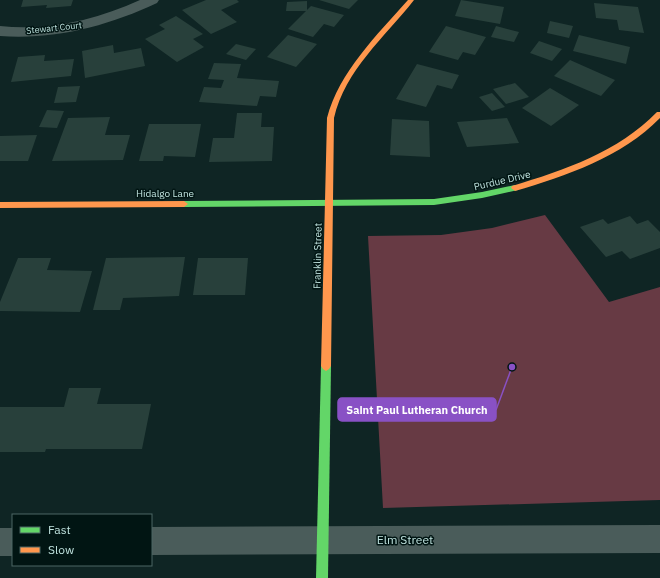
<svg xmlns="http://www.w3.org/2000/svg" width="660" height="578" font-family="'IBM Plex Sans',sans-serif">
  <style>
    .green { fill: #673a44 }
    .building { fill: #28403b }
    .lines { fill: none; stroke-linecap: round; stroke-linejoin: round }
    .street { fill: #4a5c5a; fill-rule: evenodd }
    .fast { fill: #63d668; fill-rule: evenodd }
    .slow { fill: #ff974d; fill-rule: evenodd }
    .labels { text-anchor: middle; stroke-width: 3; stroke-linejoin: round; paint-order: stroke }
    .far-street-label { font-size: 9px; fill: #c0e3df; stroke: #011513 }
    .street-label { font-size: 10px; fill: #c0e3df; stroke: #011513 }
    .near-street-label { font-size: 12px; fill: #c0e3df; stroke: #011513 }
    .leader { fill: none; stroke: #8951c5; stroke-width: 1.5 }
    .callout-dot { fill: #8951c5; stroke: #011513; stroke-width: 1.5 }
    .callout { fill: #8951c5; stroke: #8951c5; stroke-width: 1.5 }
    .callout-label { font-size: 11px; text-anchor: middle; font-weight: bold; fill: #fff }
  </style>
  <rect width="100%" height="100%" fill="#0f2524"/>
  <polygon class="green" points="545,215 609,302 660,287 660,500 383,508 368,236 441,235 492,228"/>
  <g class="building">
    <polygon points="23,0 73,0 71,6 46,8 47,5 21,7"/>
    <polygon points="206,0 237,0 239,2 221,10 237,22 211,34 182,10"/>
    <polygon points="319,0 358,0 349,9"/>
    <polygon points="461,0 504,7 500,24 455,16"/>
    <polygon points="307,1 307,10 311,6 344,15 334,27 324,24 313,37 288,29 306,11 286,11 287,2"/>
    <polygon points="594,3 638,7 644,33 619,30 617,20 596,18"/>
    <polygon points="176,16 203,34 193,39 204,47 177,62 145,39 165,29 159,25"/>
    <polygon points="550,21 573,26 569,38 547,33"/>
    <polygon points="446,26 486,37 475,55 463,52 458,60 429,52"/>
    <polygon points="496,26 519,32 514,42 491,37"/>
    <polygon points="288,35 317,44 296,67 267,57"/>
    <polygon points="579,35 630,47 626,64 573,51"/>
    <polygon points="539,41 562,49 552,61 530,53"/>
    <polygon points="236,44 256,49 246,60 226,54"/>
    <polygon points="113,45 114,53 141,48 145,66 85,78 82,51"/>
    <polygon points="45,55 44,61 74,59 71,76 11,82 18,57"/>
    <polygon points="570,60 615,80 601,96 554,76"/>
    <polygon points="214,63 241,64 237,78 279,81 276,97 260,96 257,106 199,102 204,87 221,88 224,80 208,79"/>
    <polygon points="417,64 459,75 452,89 437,85 426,107 396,99"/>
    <polygon points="515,83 529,97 506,104 493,89"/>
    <polygon points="80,86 76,102 54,103 58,87"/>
    <polygon points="550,88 579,105 551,126 522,108"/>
    <polygon points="492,93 505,107 492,111 479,97"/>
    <polygon points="47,110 64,111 57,128 39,127"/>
    <polygon points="237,113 262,113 261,127 274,127 272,161 209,162 213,138 234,138"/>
    <polygon points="110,117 105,135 130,135 123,160 52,161 68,118"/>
    <polygon points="507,118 519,143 467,147 457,122"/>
    <polygon points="392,119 429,121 430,157 390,155"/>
    <polygon points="149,124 201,124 195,157 164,156 163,161 139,161"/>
    <polygon points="37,135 28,161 0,161 0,136"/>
    <polygon points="630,216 637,224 648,220 660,232 660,248 630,259 622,251 606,257 580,227 603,219 608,224"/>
    <polygon points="185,257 179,296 123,298 120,310 93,310 106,258"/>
    <polygon points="18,258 51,258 47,270 92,271 80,312 0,311 0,302"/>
    <polygon points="198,258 248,258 245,295 193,295"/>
    <polygon points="69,388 101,388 97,404 151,404 142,449 46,449 45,452 0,452 0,407 64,407"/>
  </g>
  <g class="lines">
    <g class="street">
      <path d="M140,0h19l-2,3c-49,23 -102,37 -157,33v-10c49,5 96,-6 140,-26z"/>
      <polygon points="660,525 660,553 151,555 151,527"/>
      <rect x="0" y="528" width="13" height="28"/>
    </g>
    <g class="fast">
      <polygon points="515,185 519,188 518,190 482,198 434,205 184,207 180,204 184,201 434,199 482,192"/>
      <polygon points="326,361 329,363 331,366 328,578 316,578 321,366 323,363"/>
    </g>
    <g class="slow">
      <path d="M408,0h6c-29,37 -69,70 -80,118l-3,248 -2,3 -3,2 -3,-2 -2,-3 6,-248c12,-46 50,-83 81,-118z"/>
      <path d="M657,112h3v6c-38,39 -94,58 -145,73l-4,-3 1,-2c53,-16 106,-34 145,-74z"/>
      <polygon points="184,201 188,204 184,207 0,208 0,202"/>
    </g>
  </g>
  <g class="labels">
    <g class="far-street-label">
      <text transform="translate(54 28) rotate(-6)" y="3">Stewart Court</text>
    </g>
    <g class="street-label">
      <text transform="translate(502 180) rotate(-13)" y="4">Purdue Drive</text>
      <text x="165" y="197">Hidalgo Lane</text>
      <text transform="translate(317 256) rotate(-89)" y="4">Franklin Street</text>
    </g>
    <g class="near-street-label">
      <text x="405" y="544">Elm Street</text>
    </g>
  </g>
  <path class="leader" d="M512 367L496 410"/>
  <circle class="callout-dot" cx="512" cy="367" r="4"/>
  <rect class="callout" x="338" y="398" width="158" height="23" rx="4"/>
  <g class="callout-label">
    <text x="417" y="414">Saint Paul Lutheran Church</text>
  </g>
  <rect x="12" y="514" width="140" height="52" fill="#011513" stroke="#4d6765"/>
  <rect x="20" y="527" width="20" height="6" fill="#63d668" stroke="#4d6765"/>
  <text x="48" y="534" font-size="12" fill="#c0e3df">Fast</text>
  <rect x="20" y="547" width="20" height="6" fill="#ff974d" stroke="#4d6765"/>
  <text x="48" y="554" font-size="12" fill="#c0e3df">Slow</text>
</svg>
